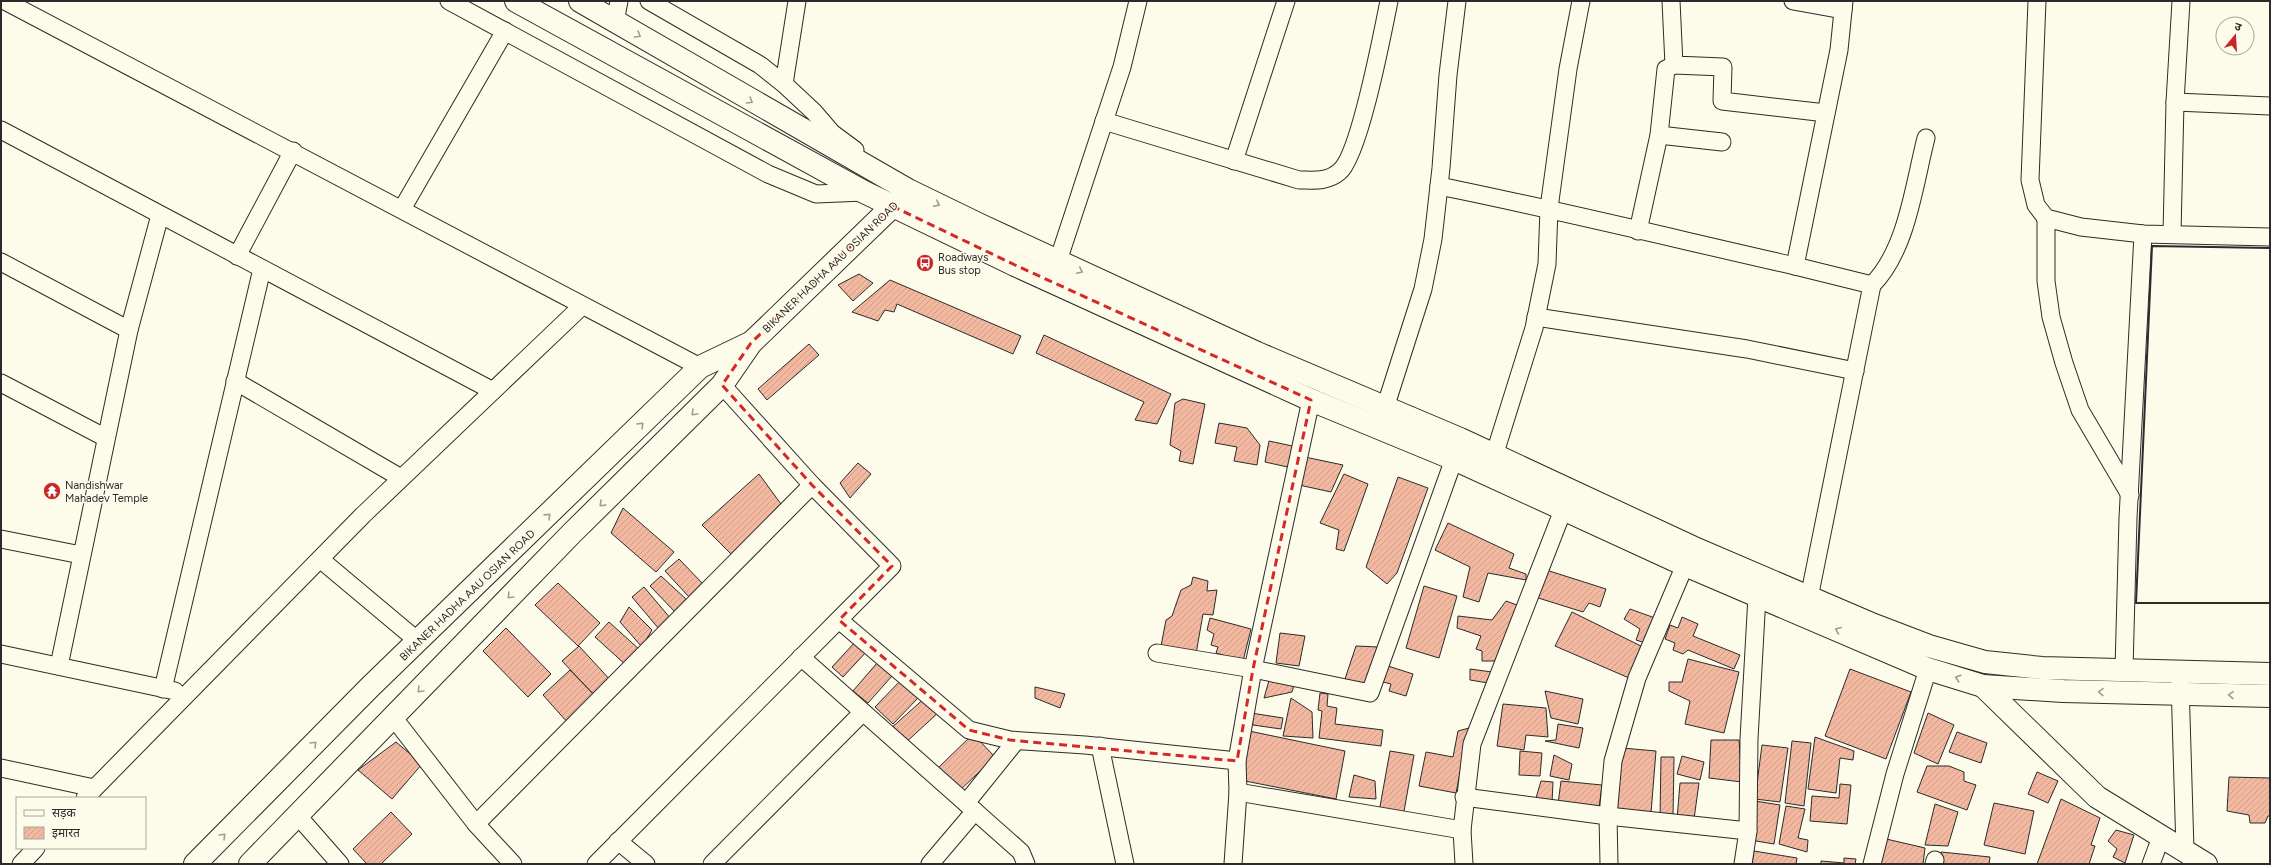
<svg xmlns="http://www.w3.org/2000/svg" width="2271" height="865" font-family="Figtree,'Noto Sans Devanagari',sans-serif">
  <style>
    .building { fill: url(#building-hatch); stroke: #2b2b2b }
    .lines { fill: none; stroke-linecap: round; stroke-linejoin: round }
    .street-casing { stroke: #2b2b2b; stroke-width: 19 }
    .secondary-casing { stroke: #2b2b2b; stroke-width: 24 }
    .primary-casing { stroke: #2b2b2b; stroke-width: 24 }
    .street { stroke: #fdfbea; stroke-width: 17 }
    .secondary { stroke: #fdfbea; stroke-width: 22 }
    .primary { stroke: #fdfbea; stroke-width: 22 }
    .wall { stroke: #2b2b2b; stroke-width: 2 }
    .oneway { stroke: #9e9d94 }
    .marked { fill: none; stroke: #d62828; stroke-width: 3; stroke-dasharray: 8 5; stroke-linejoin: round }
    .labels { text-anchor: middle; stroke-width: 3; stroke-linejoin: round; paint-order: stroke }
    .poi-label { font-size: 11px; fill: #2b2b2b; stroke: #fdfbea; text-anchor: start }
    .street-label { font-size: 11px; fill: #2b2b2b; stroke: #fdfbea }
  </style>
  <defs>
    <pattern id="building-hatch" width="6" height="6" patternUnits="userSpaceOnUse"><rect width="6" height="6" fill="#f2b8a0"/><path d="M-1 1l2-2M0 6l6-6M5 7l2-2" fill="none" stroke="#d09e8a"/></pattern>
  </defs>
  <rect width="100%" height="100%" fill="#fdfbea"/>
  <g class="building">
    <polygon points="859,274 873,283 853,301 838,285"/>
    <polygon points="890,280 1021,336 1013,354 897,304 894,312 885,310 878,321 852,312"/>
    <polygon points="1044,335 1171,394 1157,424 1135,420 1144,402 1036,353"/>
    <polygon points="809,344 819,355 767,400 758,389"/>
    <polygon points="1183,399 1205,404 1193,464 1179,461 1181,451 1170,445 1175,403"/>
    <polygon points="1219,423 1247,428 1260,445 1257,465 1234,461 1237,447 1215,443"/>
    <polygon points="1269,441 1297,447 1292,468 1265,462"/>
    <polygon points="1305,457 1343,465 1331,492 1299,485"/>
    <polygon points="858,463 871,474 850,498 840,483"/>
    <polygon points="759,474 781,504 747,538 751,542 734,557 702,525"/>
    <polygon points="1344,474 1368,484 1344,551 1336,549 1339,530 1320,523"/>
    <polygon points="1398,477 1428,488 1397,573 1387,584 1366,567"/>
    <polygon points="623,508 674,552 656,572 611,533"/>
    <polygon points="1448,523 1514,554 1509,568 1526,574 1526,580 1488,573 1479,602 1463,597 1470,567 1435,550"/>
    <polygon points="679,559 704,585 690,598 665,571"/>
    <polygon points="1540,568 1606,589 1600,607 1589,603 1583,612 1532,596"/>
    <polygon points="661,576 687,600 676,613 650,586"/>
    <polygon points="1193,577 1208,581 1207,591 1217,590 1213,615 1203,614 1196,654 1161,646 1166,620 1172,616 1181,590 1191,585"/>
    <polygon points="558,583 600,623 578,646 535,605"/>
    <polygon points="1424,586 1457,596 1439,658 1406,648"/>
    <polygon points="644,587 671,619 659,629 632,597"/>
    <polygon points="1506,601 1517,605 1496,661 1482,661 1482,651 1476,649 1481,636 1457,628 1458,616 1492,620"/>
    <polygon points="629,607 652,630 642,647 620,622"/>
    <polygon points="1630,609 1655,618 1645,643 1636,640 1640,629 1624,619"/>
    <polygon points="1572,612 1645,648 1629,678 1555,646"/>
    <polygon points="1682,617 1698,624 1693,636 1740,655 1734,669 1688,650 1683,654 1673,650 1675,643 1665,639 1670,625 1678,628"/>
    <polygon points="1210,618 1251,629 1243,661 1216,653 1218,647 1211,645 1214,634 1207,630"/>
    <polygon points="609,622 641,651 627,666 595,637"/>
    <polygon points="506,628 551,674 528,697 483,651"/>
    <polygon points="1280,633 1305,636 1299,666 1276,663"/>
    <polygon points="856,641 867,651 843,677 832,667"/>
    <polygon points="579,646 613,683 597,698 562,661"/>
    <polygon points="1356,646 1379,647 1366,686 1345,679"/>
    <polygon points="1688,659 1739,672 1724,733 1685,724 1690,701 1669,691 1669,682 1682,682"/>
    <polygon points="877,663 892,676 868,703 853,691"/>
    <polygon points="1388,666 1413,674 1406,696 1389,691 1391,684 1383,682"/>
    <polygon points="1470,669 1492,672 1488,683 1470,680"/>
    <polygon points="1850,669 1911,692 1886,759 1825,736"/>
    <polygon points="570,670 596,697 568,723 543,695"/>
    <polygon points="1270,677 1294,685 1292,692 1264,698"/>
    <polygon points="901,680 919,697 893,724 875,707"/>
    <polygon points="1035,687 1065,694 1060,708 1035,698"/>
    <polygon points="1545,691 1583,699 1578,724 1551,718"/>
    <polygon points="1320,693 1328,694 1327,706 1337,708 1335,724 1383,730 1381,746 1319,738 1322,711 1318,710"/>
    <polygon points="927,696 940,711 903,745 889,730"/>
    <polygon points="1291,698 1312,712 1313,738 1283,736"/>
    <polygon points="1503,704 1546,708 1548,737 1526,735 1524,750 1497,746"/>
    <polygon points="1251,713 1283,718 1281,729 1253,725"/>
    <polygon points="1928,713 1954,725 1938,764 1914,753"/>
    <polygon points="1558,724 1583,728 1579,748 1545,741 1556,740"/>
    <polygon points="1469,728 1456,793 1419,786 1426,752 1453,757 1458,731"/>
    <polygon points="1249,731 1345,751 1336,799 1240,780"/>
    <polygon points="1957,732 1987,743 1981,763 1949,752"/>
    <polygon points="973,734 995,757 958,792 936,770"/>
    <polygon points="1815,737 1854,751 1853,760 1840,758 1836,793 1808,789"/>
    <polygon points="1711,740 1739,740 1742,782 1709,778"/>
    <polygon points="1792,741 1811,743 1804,806 1785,803"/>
    <polygon points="396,742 422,764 392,799 358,770"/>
    <polygon points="1762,745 1788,748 1780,802 1755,799"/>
    <polygon points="1622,748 1656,751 1651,813 1617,810"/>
    <polygon points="1390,751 1414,755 1403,817 1379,812"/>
    <polygon points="1520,751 1542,753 1540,776 1519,775"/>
    <polygon points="1554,755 1572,764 1569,780 1550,776"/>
    <polygon points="1682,756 1704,762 1700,780 1677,774"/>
    <polygon points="1661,757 1674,757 1673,819 1660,819"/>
    <polygon points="1927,766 1949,766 1964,772 1964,781 1976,785 1967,810 1917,792"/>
    <polygon points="2037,772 2058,781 2048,803 2028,794"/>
    <polygon points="1354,775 1375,781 1376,799 1349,797"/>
    <polygon points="2229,777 2270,778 2270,816 2268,816 2265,823 2250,823 2249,815 2227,811"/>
    <polygon points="1541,781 1553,782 1552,803 1536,798"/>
    <polygon points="1561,781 1602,785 1599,808 1558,804"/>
    <polygon points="1680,783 1699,783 1694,819 1677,819"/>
    <polygon points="1840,784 1851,785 1847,824 1810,821 1812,796 1839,798"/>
    <polygon points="2061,799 2100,818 2091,845 2095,846 2089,864 2037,864"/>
    <polygon points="1755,801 1780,805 1774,844 1750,840"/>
    <polygon points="1994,803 2034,811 2025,854 1984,845"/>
    <polygon points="1935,804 1958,812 1948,846 1925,845"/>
    <polygon points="1786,806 1805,809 1798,838 1808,840 1807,852 1779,844"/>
    <polygon points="391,812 412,834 381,864 367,864 353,849"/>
    <polygon points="2116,830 2134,835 2125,863 2113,857 2117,849 2108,841"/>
    <polygon points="1882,838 1925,848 1923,864 1876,864"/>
    <polygon points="1754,851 1797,858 1796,864 1752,864"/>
    <polygon points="1941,852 1990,857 1989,864 1940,864"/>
    <polygon points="1844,858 1856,859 1855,864 1821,864 1821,861 1844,863"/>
  </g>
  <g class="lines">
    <defs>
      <g id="street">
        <polyline points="5,1 700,367"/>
        <polyline points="449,1 768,174 816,194 864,192"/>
        <polyline points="649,1 760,65 784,84 814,112 832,133 855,150"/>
        <polyline points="1671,1 1674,65 1723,67 1722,101 1826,113"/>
        <polyline points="1793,1 1843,10"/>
        <polyline points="2037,1 2030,180 2036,205 2046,218 2081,227 2143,234 2270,237"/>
        <polyline points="615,22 619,1"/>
        <polyline points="784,84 797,1"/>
        <polyline points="2175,102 2270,106"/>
        <path d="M1104,121l195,59c15,0 28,2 40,-8 20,-15 44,-141 50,-171"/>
        <polyline points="1,130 493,391"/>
        <polyline points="1659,135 1722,142"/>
        <polyline points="1234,161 1286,1"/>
        <path d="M1439,186c119,24 237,53 356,80"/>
        <polyline points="402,209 505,31"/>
        <polyline points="2046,218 2046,281 2051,317 2064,363 2080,410 2130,495"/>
        <polyline points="1638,231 1659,135 1666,69 1674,65"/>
        <polyline points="2172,234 2175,102 2181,1"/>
        <polyline points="237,256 293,151"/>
        <polyline points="1058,261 1122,67 1138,1"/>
        <polyline points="1,262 129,330"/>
        <path d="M1872,285c35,-35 42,-100 54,-147"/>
        <polyline points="1536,317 1747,349 1855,371"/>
        <polyline points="235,381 401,478"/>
        <polyline points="1,383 106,438"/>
        <polyline points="1385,408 1423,289 1433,239 1441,168 1448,75 1457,1"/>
        <polyline points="1494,456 1534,328 1547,264 1549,208 1568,69 1581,1"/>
        <polyline points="1,539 81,555"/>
        <polyline points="320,559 419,642"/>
        <polyline points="1809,598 1872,285 1795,266 1839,50 1844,1"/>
        <polyline points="839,620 969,730 1010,740 1085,745 1237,761"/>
        <polyline points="1157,653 1253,669 1370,693 1454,459"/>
        <polyline points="1,654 175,691"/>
        <polyline points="801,657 1021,852 1026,864"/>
        <polyline points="59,666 129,330 160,215"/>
        <polyline points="2124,670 2128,518 2143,234"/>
        <polyline points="2180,682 2185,850"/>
        <polyline points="163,689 262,269"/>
        <polyline points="393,717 476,824 513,864"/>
        <polyline points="1100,746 1125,864"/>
        <polyline points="1,768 94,788"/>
        <polyline points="1238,792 1462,830"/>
        <polyline points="1464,797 1608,816 1748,831"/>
        <polyline points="85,798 363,515 582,306"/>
        <polyline points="966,803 1016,741"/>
        <polyline points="298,816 340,864"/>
        <polyline points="476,824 812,485"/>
        <polyline points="618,841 646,864"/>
        <polyline points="21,864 36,848"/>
        <polyline points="596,864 892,566 812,485 722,385"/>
        <polyline points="712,864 863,712"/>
        <polyline points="930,864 975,811"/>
        <polyline points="1233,864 1238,792 1237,761 1253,669 1311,400"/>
        <polyline points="1464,864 1462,830 1472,744 1563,510"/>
        <polyline points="1609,864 1608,816 1613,761 1637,678 1685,565"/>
        <polyline points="1743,864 1748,831 1749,739 1757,596"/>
        <polyline points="1872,864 1895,774 1928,669"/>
        <polyline points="1934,864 1935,860"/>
        <polyline points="2151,864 2161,837"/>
      </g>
      <polyline id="secondary" points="1983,686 2097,797 2206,864"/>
      <g id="primary">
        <polyline points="516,1 864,192 1015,265 1311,400 1454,459 1685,565 1928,669 1983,686 2063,691 2270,696"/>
        <polyline points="580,1 908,190 980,225 1257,353 1460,439 1692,547 1874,625 1929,646 1985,662 2042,668 2270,674"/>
        <polyline points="195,864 370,687 700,367 750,343"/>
        <polyline points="250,864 572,533 722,385 751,343 902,197"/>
      </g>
    </defs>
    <use href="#street" class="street-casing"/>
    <use href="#secondary" class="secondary-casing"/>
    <use href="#primary" class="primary-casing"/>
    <use href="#street" class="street"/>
    <use href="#secondary" class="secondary"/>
    <use href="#primary" class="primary"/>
    <polyline class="wall" points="2270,248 2152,246 2136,603 2270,603"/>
  </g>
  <defs><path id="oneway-chevron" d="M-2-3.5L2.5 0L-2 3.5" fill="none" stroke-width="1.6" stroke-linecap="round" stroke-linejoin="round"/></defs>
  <g class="oneway">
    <use href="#oneway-chevron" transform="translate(638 35) rotate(30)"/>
    <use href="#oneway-chevron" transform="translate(750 101) rotate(30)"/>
    <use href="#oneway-chevron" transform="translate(937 204) rotate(26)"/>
    <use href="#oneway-chevron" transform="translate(1080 271) rotate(25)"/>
    <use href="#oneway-chevron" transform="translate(694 413) rotate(135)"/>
    <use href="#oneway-chevron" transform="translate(641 425) rotate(-44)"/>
    <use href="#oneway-chevron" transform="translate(602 504) rotate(135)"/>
    <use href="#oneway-chevron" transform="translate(548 516) rotate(-44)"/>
    <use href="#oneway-chevron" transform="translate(510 596) rotate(134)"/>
    <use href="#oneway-chevron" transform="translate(1838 630) rotate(-157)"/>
    <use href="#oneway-chevron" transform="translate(1958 678) rotate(-163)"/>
    <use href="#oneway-chevron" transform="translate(420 690) rotate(134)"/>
    <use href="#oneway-chevron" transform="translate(2101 692) rotate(-179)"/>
    <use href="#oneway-chevron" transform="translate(2231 695) rotate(-179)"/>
    <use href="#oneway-chevron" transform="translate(314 744) rotate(-45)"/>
    <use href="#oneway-chevron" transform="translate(223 836) rotate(-45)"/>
  </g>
  <path class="marked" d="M892,206l123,59 296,135 -58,269 -16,92 -227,-21 -41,-10 -130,-110 53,-54 -80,-81 -90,-100 29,-42z"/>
  <defs>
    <symbol id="bus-disc" viewBox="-11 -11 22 22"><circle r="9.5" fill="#c62828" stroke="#fdfbea"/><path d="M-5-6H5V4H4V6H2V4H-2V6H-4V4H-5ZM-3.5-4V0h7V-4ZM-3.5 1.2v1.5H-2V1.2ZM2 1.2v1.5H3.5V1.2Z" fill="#fff"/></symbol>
    <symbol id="temple-disc" viewBox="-11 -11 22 22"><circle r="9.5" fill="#c62828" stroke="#fdfbea"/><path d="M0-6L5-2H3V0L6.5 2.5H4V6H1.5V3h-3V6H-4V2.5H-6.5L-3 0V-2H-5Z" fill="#fff"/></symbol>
  </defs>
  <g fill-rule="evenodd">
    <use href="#bus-disc" x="915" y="253" width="20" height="20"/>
    <use href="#temple-disc" x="42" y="481" width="20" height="20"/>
  </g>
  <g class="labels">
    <g class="poi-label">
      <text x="938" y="261">Roadways<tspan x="938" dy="13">Bus stop</tspan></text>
      <text x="65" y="489">Nandishwar<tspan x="65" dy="13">Mahadev Temple</tspan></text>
    </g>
    <g class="street-label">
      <text transform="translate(830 267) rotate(-44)" y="4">BIKANER HADHA AAU OSIAN ROAD</text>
      <text transform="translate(467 595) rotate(-44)" y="4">BIKANER HADHA AAU OSIAN ROAD</text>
    </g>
  </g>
  <rect width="2271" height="865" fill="none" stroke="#2b2b2b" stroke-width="4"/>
  <rect x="16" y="797" width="130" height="52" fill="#fdfbea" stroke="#a9a89e"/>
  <rect x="24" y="810" width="20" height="6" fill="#fdfbea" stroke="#a9a89e"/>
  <text x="52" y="817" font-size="12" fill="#2b2b2b">सड़क</text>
  <rect x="24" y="827" width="20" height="12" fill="url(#building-hatch)" stroke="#a9a89e"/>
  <text x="52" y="837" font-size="12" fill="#2b2b2b">इमारत</text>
  <g transform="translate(2235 36) rotate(18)"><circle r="19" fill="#fdfbea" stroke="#a9a89e"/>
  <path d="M0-3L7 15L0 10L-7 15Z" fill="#c62828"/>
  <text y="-6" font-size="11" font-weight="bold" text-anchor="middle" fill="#2b2b2b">उ</text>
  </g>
</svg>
